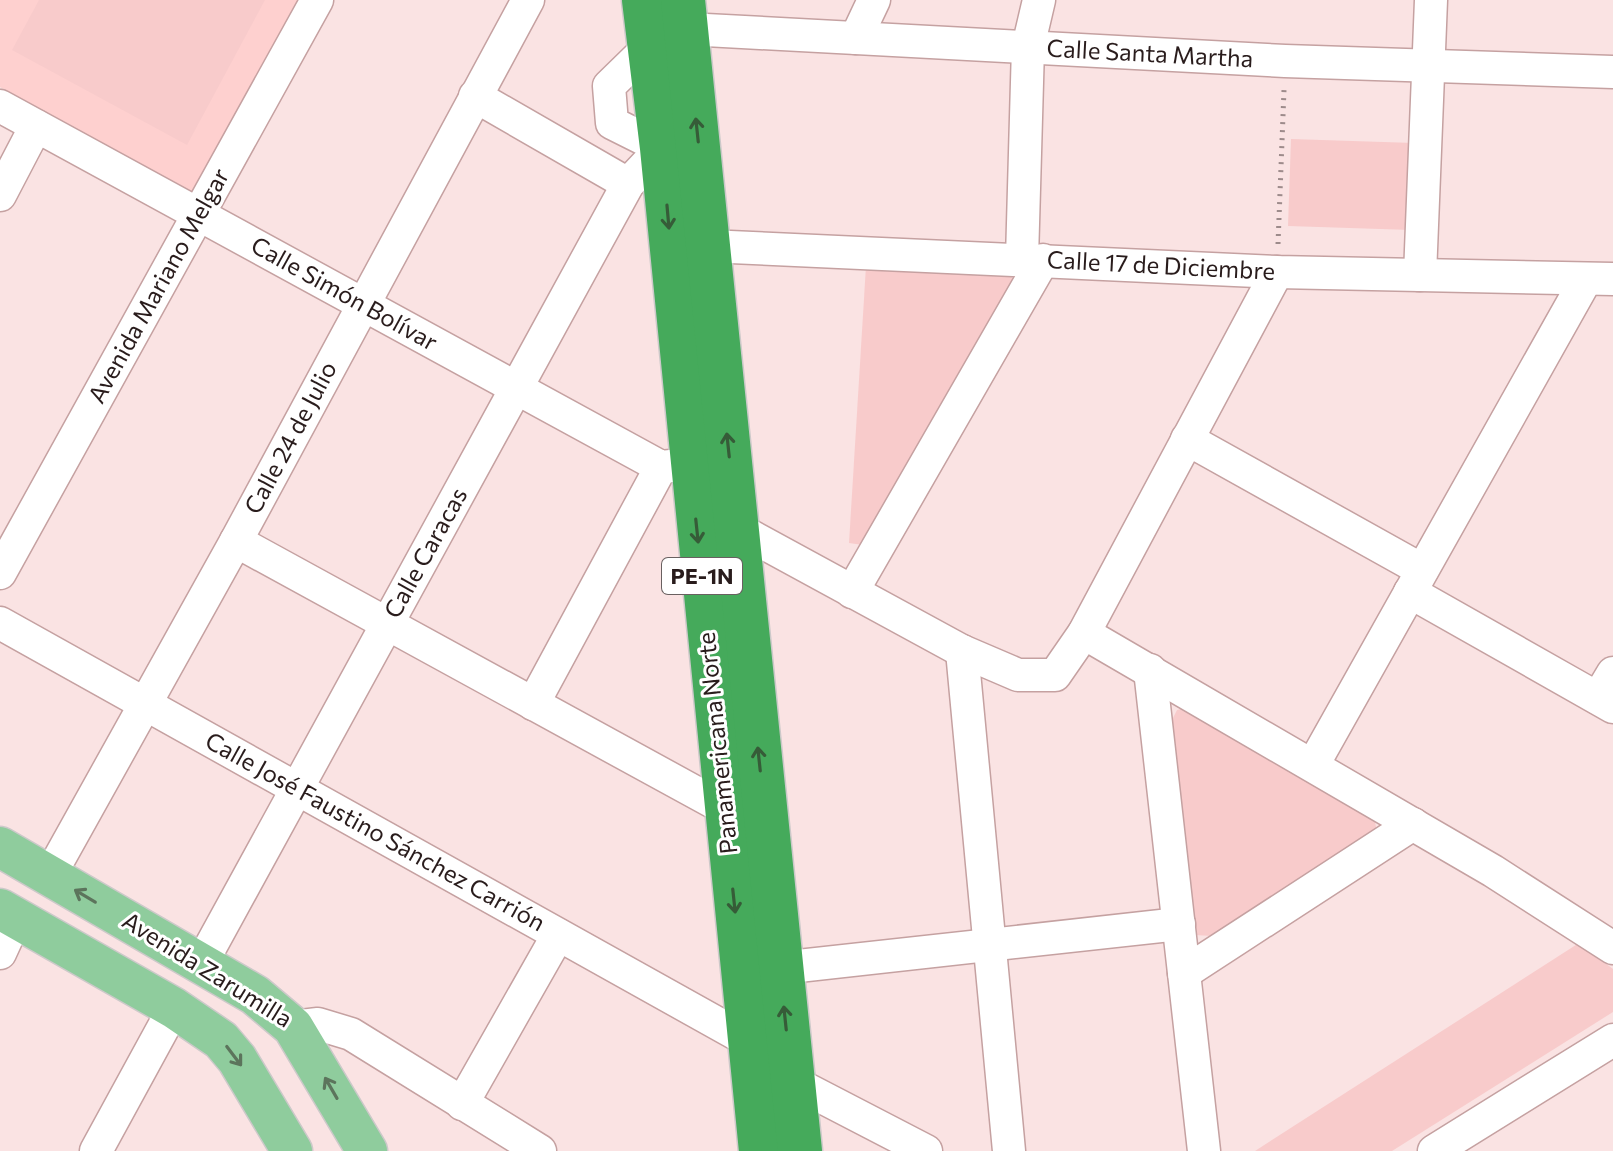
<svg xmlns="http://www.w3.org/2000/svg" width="1613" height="1151" font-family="Commissioner,sans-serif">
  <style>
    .built { fill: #fed0cf }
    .green { fill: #f8cbcb }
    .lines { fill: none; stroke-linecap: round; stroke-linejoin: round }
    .minor-casing { stroke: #c5a1a1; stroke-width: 35 }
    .major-casing { stroke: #ccc9c9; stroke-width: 43 }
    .highway-casing { stroke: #ccc9c9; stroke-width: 47 }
    .path { stroke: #9d8b8b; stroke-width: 5; stroke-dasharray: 2 6; stroke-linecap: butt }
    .minor { stroke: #fff; stroke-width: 32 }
    .major { stroke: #8fcc9d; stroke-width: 40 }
    .highway { stroke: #45aa5b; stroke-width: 44 }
    .oneway { stroke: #365c38 }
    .oneway2 { stroke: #5c745c }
    .labels { text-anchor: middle; stroke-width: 6; stroke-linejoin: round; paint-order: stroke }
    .shield { fill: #fff; stroke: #696060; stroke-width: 2 }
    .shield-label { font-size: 22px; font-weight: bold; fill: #291c1c }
    .street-label { font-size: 24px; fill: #291c1c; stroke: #fff }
  </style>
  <rect width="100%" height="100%" fill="#fae3e3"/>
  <polygon class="built" points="0,0 298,0 192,194 0,87"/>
  <g class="green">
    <polygon points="39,0 265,0 187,145 12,50"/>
    <polygon points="1291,139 1414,143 1411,230 1288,226"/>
    <polygon points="866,266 1005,270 1015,281 863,545 849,543"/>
    <polygon points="1193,706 1373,812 1377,832 1212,936 1195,935 1191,928 1172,720 1177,710"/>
    <polygon points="1579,943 1613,969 1613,1012 1392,1151 1255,1151"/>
  </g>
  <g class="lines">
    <defs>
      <g id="minor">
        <polyline points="687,29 1285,61 1613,72"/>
        <polyline points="856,38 874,0"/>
        <polyline points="475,96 628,184"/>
        <polyline points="0,106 661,467 691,464"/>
        <polyline points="0,195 36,126"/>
        <polyline points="708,246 1277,272 1613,279"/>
        <polyline points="1022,259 1028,47 1039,0"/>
        <polyline points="1420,275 1431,0"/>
        <polyline points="1187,439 1422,570"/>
        <polyline points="736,528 962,651 1018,675 1055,675 1084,633 1277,272"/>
        <polyline points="236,541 724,808"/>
        <polyline points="0,573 317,0"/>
        <polyline points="852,592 1043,260"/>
        <polyline points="1410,592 1613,707"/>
        <polyline points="0,623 749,1041"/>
        <polyline points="1084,633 1493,871 1613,948"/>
        <polyline points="962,651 1009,1151"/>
        <polyline points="1150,670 1204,1151"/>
        <polyline points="1598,698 1613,673"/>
        <polyline points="533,704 661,467"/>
        <polyline points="1313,765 1585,281"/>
        <polyline points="50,875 236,541 528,0"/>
        <polyline points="0,953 16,918"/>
        <polyline points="201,964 628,184 662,148 612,123 609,86 649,47"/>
        <polyline points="780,968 1179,924"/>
        <polyline points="1184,973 1413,824"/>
        <polyline points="293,1027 318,1024 351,1034 540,1151"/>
        <polyline points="791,1081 926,1151"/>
        <polyline points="462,1104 558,935"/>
        <polyline points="96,1151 174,1008"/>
        <polyline points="1434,1151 1613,1040"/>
      </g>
      <g id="major">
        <polyline points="0,847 255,995 293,1027 367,1151"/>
        <polyline points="0,909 174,1008 221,1040 237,1059 292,1151"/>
      </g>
      <g id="highway">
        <polyline points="644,0 662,148 761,1151"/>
        <polyline points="683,0 800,1151"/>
      </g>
    </defs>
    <use href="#minor" class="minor-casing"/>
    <use href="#major" class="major-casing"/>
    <use href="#highway" class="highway-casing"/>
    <polyline class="path" points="1278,244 1284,90"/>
    <use href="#minor" class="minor"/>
    <use href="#major" class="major"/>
    <use href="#highway" class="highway"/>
  </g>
  <defs><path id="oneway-shaft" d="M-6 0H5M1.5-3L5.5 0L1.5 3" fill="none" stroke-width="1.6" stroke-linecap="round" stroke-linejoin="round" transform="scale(2)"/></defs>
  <g class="oneway">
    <use href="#oneway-shaft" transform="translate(697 130) rotate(-96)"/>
    <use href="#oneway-shaft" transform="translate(668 217) rotate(85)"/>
    <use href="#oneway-shaft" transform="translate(728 445) rotate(-96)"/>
    <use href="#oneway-shaft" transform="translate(697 531) rotate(84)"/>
    <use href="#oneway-shaft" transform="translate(759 759) rotate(-96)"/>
    <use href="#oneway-shaft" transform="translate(734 901) rotate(84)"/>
    <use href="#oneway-shaft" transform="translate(785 1018) rotate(-96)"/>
  </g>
  <g class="oneway2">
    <use href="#oneway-shaft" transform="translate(85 896) rotate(-149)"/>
    <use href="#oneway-shaft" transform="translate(234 1056) rotate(53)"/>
    <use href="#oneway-shaft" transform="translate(331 1088) rotate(-120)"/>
  </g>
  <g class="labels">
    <rect class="shield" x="662" y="558" width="80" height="36" rx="6"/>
    <g class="shield-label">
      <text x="702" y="584">PE-1N</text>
    </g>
    <g class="street-label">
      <text transform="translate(1150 54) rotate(3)" y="8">Calle Santa Martha</text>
      <text transform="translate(1161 266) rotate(3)" y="8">Calle 17 de Diciembre</text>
      <text transform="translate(159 286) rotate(-61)" y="8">Avenida Mariano Melgar</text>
      <text transform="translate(344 294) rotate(29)" y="8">Calle Simón Bolívar</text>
      <text transform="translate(291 438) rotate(-62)" y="8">Calle 24 de Julio</text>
      <text transform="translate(426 553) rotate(-61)" y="8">Calle Caracas</text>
      <text transform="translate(718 743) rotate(-96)" y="8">Panamericana Norte</text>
      <text transform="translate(375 832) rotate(29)" y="8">Calle José Faustino Sánchez Carrión</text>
      <text transform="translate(207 970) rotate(32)" y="8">Avenida Zarumilla</text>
    </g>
  </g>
</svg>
